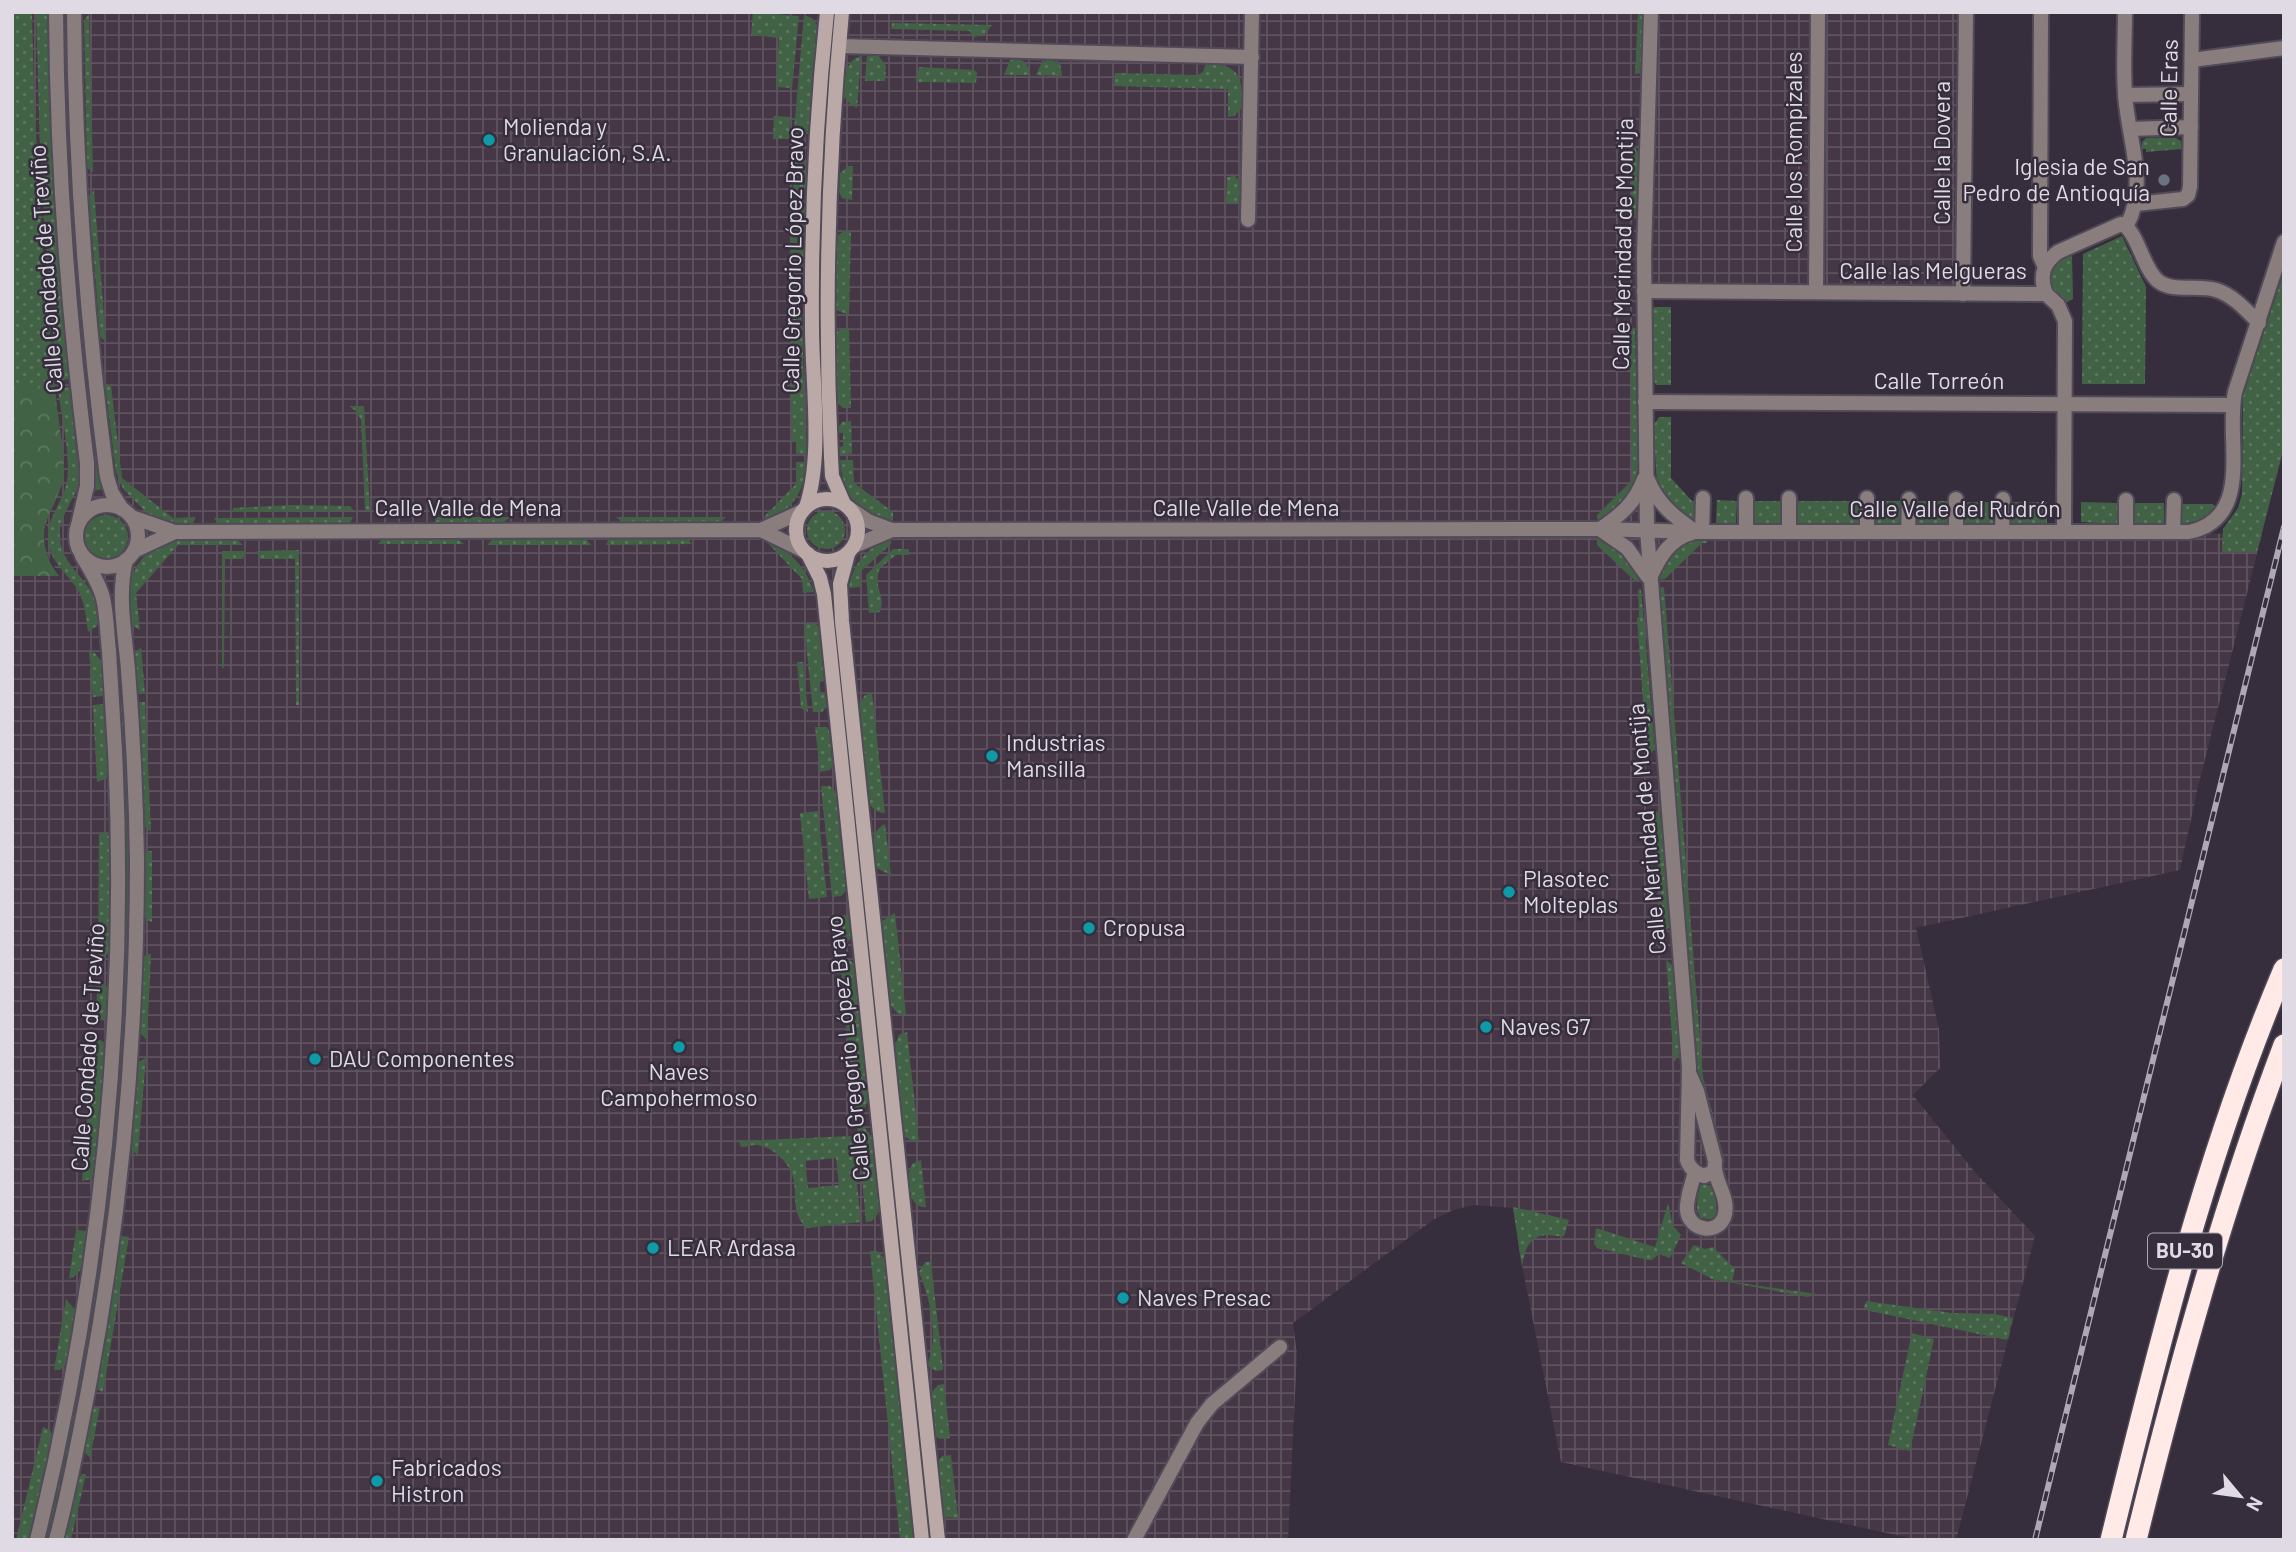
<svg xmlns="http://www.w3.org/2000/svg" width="2296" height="1552" font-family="Barlow,sans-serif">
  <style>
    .industrial { fill: url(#industrial-grid) }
    .grass { fill: url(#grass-dots); fill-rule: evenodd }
    .park { fill: url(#park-crowns) }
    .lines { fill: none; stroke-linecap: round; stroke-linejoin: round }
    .minor-casing { stroke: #514a58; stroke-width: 18 }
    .secondary-casing { stroke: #514a58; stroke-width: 18 }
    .motorway-casing { stroke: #514a58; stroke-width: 24 }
    .minor { stroke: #897e7d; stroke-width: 14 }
    .secondary { stroke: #baa9a7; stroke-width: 14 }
    .motorway { stroke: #ffeae8; stroke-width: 21 }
    .rail-casing { stroke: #ada8b3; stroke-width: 6 }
    .rail { stroke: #362e3d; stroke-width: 3.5; stroke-dasharray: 10; stroke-linecap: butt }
    .culture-dot { fill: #0f9aa8; stroke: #362e3d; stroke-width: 2.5 }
    .worship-dot { fill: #6b7280; stroke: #362e3d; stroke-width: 2.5 }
    .labels { text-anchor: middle; stroke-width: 5; stroke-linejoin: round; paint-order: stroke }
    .shield { fill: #362e3d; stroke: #aca6b2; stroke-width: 2 }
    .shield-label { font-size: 21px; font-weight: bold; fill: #dfdae4 }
    .street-label { font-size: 23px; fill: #dfdae4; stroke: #362e3d }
    .poi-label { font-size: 23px; fill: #dfdae4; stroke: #362e3d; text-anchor: start }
  </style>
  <defs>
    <pattern id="industrial-grid" width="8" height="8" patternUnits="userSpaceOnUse" patternTransform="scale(1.75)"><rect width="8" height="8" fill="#453745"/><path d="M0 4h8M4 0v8" fill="none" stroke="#5f5360"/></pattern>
    <pattern id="grass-dots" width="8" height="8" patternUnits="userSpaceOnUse" patternTransform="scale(1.75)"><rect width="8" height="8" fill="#426246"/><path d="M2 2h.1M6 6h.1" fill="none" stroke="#5d7861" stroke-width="1.8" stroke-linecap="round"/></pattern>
    <pattern id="park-crowns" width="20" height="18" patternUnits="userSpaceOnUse" patternTransform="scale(1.75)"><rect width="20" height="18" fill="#426246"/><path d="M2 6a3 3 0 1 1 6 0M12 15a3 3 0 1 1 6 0" fill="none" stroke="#5d7861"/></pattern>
  </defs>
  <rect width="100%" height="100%" fill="#362e3d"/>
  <polygon class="industrial" points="32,12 1966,12 1963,294 1644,291 1647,529 2262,534 2198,787 2180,870 1916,928 1939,1029 1940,1068 1913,1095 1974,1171 2035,1236 1956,1540 1919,1540 1561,1462 1520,1255 1513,1208 1474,1205 1453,1210 1433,1220 1293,1323 1297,1354 1288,1540 12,1540 12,576 59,575 46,553 44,533 48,514 61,488 64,471 42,262 34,103"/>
  <g class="grass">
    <path d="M12,12h20c3,154 14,306 32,459 -4,43 -41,56 -5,105h-47z"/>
    <polygon points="36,12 48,12 53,190 69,379 57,381 41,183"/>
    <polygon points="63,12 67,12 71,170 87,378 85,378 82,358 69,204"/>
    <polygon points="753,12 799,16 792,88 776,87 779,38 751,35"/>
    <polygon points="1638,12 1644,12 1642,73 1635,74"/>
    <polygon points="89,13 93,172 87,168 84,21"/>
    <polygon points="804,15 812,18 817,25 809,129 805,137 793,142"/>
    <polygon points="892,23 992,25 984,35 973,37 970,31 891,29"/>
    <polygon points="867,55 879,56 886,66 885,81 865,81"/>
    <path d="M861,56l-4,52 -7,-4 -6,-7c1,-16 -1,-36 17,-41z"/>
    <polygon points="1020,59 1026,63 1031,75 1004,75 1010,60"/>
    <polygon points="1048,59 1060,63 1062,76 1036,75 1041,64"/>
    <path d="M1206,63c34,2 37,14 36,45l-8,8 -6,1v-28l-114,-3 1,-13 82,2 6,-3z"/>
    <polygon points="919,67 974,70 977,72 976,83 916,82"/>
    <polygon points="774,116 790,117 789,139 773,139"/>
    <polygon points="2174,137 2181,141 2182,149 2146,152 2146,149 2142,149 2142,142 2146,138"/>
    <polygon points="1632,144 1639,153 1636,215 1630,220"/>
    <polygon points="794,158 804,163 807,175 804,264 801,269 789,269"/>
    <polygon points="849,166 853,166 852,200 842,198 839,192 840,173"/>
    <polygon points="1235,176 1241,183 1240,203 1231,204 1226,202 1227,177"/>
    <polygon points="94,190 106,341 100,337 89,196"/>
    <polygon points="844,231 851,231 849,315 836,310 837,236"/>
    <polygon points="2122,236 2146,287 2145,384 2082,384 2083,254"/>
    <path d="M2070,250l2,4 1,45 -10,5c-19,-23 -15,-36 7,-54z"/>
    <polygon points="2284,271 2284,447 2257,552 2222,552 2223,529 2238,508 2242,494 2243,396"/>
    <polygon points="1654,307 1671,307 1671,385 1656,385 1652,377 1652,309"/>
    <polygon points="790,310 799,313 802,318 806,454 796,454 796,442 792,442"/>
    <path d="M1630,324l5,6 3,132c-1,27 -15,49 -41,58v-5l35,-35z"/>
    <polygon points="849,328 851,408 843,408 837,403 835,336 837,331"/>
    <polygon points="105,385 111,385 122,478 173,518 196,517 193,523 164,523 151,517 123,489 116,472"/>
    <polygon points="89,386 99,471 103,489 94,491 96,477 85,387"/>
    <path d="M70,387l9,94c-4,20 -21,35 -19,57 2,36 44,43 37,88l-9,6c-2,-14 -3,-29 -10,-42 -11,-17 -27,-27 -30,-49 -2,-24 16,-39 19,-61 4,-24 -6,-66 -9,-91z"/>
    <polygon points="349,406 364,406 370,511 365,511 361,420 356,411"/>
    <polygon points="1659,417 1671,417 1671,478 1692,501 1697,501 1697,523 1671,507 1657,484 1653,426"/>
    <polygon points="851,421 852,454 840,455 839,447 843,446 843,433 838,433 838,427 842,422"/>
    <path d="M840,460h13l1,23 39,29v10c-36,-6 -50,-27 -53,-62z"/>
    <path d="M796,462h10c-1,29 -13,50 -43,59l2,-5 31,-32z"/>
    <polygon points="1717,500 1737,501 1736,524 1716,524"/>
    <polygon points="1754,501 1783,501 1783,524 1754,523"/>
    <polygon points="1794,501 1860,501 1860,524 1794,525"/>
    <rect x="1872" y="501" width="29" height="22"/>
    <polygon points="1917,501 1947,501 1947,524 1917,523"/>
    <polygon points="1964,502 1993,502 1993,523 1963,523"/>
    <rect x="2011" y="502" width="36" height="21"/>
    <polygon points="2081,502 2117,503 2117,524 2081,522"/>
    <rect x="2134" y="503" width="30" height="21"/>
    <path d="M2180,504h33l4,5c-12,11 -20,14 -37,14z"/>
    <polygon points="293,505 350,506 354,511 233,512 233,508"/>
    <circle cx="826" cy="530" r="19"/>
    <circle cx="106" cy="537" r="22"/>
    <polygon points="353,517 350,523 217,523 214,518"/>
    <polygon points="436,517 511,517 502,523 435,523"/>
    <polygon points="616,517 726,517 717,524 624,524"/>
    <path d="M891,537v7l-31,28 1,15 -12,1c4,-26 19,-40 42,-51z"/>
    <polygon points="383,538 458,539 464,544 378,544"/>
    <polygon points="494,538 585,538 591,545 487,545"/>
    <polygon points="615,538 684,538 689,540 692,544 606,545 609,539"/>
    <path d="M763,538c25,12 42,26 51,54l-11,1 -1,-14z"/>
    <path d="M1707,538v5h-5l-37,36 -7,1c7,-28 20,-40 49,-42z"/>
    <path d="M236,539l7,6h-65l-42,48 4,37 -8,-5c-2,-13 -4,-26 -2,-38 8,-54 65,-48 106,-48z"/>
    <path d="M1597,539c21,4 37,21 43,42h-5l-38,-36z"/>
    <path d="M893,549h16v6h-13l-16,13c-8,19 7,28 0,44l-11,1 -3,-38z"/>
    <polygon points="299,550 299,705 296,705 295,559 260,559 257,551"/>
    <polygon points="222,551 246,551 243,559 225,559 224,668 222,668"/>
    <polygon points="1664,587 1703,1077 1725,1162 1720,1160 1697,1075 1658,588"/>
    <polygon points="1641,589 1655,749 1647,757 1637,618 1639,617 1638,590"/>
    <polygon points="815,623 819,627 824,681 819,682 821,694 825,694 827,706 822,712 813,712 804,624"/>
    <polygon points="141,647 145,694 138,694 134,654"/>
    <polygon points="89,652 95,653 101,661 104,696 93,697"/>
    <polygon points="797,662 803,662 808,712 801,708"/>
    <path d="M872,693l13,120c-8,0 -13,-4 -16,-11l-10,-97 6,-10z"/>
    <polygon points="138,702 145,702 151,831 147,830 144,825"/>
    <path d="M120,703h3c5,89 8,177 5,266 -6,185 -34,367 -75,547l-6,24h-3c71,-274 91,-555 76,-837z"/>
    <polygon points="104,704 108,773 105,779 97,782 93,705"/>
    <polygon points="815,727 827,727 829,731 833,766 830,770 820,772"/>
    <polygon points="821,786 830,786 836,793 846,891 841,896 832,897"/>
    <polygon points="1653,809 1660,814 1661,822 1670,926 1664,934"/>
    <polygon points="818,811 827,897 809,899 800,813"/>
    <path d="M885,824l6,51 -15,-7c-1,-17 -9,-35 9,-44z"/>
    <polygon points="105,832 110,837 109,953 98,960 99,833"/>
    <polygon points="148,851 152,851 152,922 147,920 144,915 144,854"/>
    <polygon points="895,913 906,1015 898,1014 891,1006 882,921"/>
    <polygon points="845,915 850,919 851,939 844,944 838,945 834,916"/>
    <polygon points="147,954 151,954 147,1040 140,1033 143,958"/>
    <polygon points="845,959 850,960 854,964 868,1101 863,1111 857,1113 855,1110 840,960"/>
    <polygon points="1666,960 1672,965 1680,1053 1674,1062"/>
    <polygon points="98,980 108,988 108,1012 106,1019 95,1023"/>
    <polygon points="907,1032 919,1142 914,1142 905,1137 904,1132 895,1045 899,1035"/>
    <polygon points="94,1038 102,1041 106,1046 95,1171 91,1179 82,1181"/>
    <polygon points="146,1058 138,1154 137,1154 131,1150 138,1062"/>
    <path d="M857,1127l8,1 7,9 7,72c-1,7 -6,13 -13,13z"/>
    <path d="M852,1136l9,86 -54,6c-17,-16 -9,-31 -14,-51 -4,-14 -20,-30 -36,-32 -5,0 -11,2 -16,2l-2,-6zM836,1158l3,27 -31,3 -3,-27z"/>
    <path d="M921,1160l5,47c-20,2 -21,-35 -13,-44z"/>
    <path d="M1701,1182l10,4c4,11 7,20 3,31l-3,2 -10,-1c-8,-10 -2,-24 0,-36z"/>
    <polygon points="1668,1203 1673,1226 1681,1235 1670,1258 1659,1254 1652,1260 1648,1260 1597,1248 1594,1244 1596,1228 1655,1247"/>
    <path d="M1513,1207l56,13 -5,16c-7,1 -11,-1 -18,-1 -18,1 -22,18 -24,32z"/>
    <path d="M76,1230l12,1c-3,18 0,41 -19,48z"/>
    <polygon points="121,1236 129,1237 103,1392 96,1389"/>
    <polygon points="1694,1245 1705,1249 1713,1247 1735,1269 1732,1282 1816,1294 1808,1297 1712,1279 1681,1263"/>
    <polygon points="870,1251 877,1251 885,1259 914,1540 900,1540"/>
    <path d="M925,1262h6l12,108 -7,1 -8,-5c1,-9 5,-18 5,-28 0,-23 -5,-44 -14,-66z"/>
    <polygon points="66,1299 76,1311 67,1363 60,1370 54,1370"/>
    <polygon points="1866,1301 1952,1313 1995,1314 2013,1318 2007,1340 1870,1311 1864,1308"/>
    <polygon points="1912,1333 1934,1339 1910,1451 1888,1445"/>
    <polygon points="944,1384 950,1438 940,1439 936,1437 931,1393 938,1385"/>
    <polygon points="100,1407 90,1458 83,1451 91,1412 94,1408"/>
    <polygon points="43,1427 50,1430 53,1437 28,1540 16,1540"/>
    <polygon points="951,1455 958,1518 944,1517 938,1462 942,1456"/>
    <polygon points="82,1474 86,1474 71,1540 63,1540 78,1478"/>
  </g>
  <path class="park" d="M54,383c3,29 9,58 10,87 1,15 -8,26 -14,40 -11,22 -6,47 9,66h-47v-192l23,3z"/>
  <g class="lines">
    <defs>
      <g id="minor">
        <path d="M56,12c1,151 12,301 31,451v23l-8,35"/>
        <path d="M74,12c1,156 13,311 33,465l5,16 10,16"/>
        <path d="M1651,12l-7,244 3,274 42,537 -2,93c3,9 8,13 17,16l9,-4"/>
        <polyline points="2041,12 2040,256 2044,265"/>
        <path d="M2125,12c0,27 -2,54 0,81 2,43 24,92 2,132"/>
        <polyline points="839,46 1252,57"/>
        <polyline points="2192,60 2284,48"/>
        <polyline points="2125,95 2191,94"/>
        <polyline points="2130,129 2191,127"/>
        <polyline points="2136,204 2183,199 2188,195 2190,187 2192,12"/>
        <polyline points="1248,220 1252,12"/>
        <polyline points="1644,291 2046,294"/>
        <polyline points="1816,292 1818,12"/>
        <polyline points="1963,294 1966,12"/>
        <path d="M2046,294c-7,-18 -3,-31 12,-42l63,-28c16,4 21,44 37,57 15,12 40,3 58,9 17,5 31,21 43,33"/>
        <polyline points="2046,294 2058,305 2065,321 2064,532"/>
        <polyline points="1645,402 2232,405"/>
        <path d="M1648,480c10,24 26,37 47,51"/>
        <circle cx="107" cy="536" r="31"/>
        <path d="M849,508l19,13 24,9 708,-1 96,3h493c66,-14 36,-92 46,-140l49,-150"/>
        <polyline points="132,517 175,532 761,530 804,551"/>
        <path d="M1600,529c21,-14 35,-26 44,-50"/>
        <polyline points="761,530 803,511"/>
        <polyline points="1601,530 1627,548 1648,577"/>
        <polyline points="1702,532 1703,498"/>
        <polyline points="1746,532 1746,498"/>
        <polyline points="1789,532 1789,498"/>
        <polyline points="1867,532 1867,498"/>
        <polyline points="1908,532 1909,499"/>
        <polyline points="1956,532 1956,499"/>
        <polyline points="2002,532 2003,499"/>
        <polyline points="2126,532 2126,500"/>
        <polyline points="2173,532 2174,500"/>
        <polyline points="854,546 892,530"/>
        <polyline points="134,551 175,532"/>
        <path d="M1650,578c9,-20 19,-39 42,-45"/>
        <path d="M1690,1075l7,16 18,70c-3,18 14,34 10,53 -5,22 -36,18 -38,-4 -1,-12 5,-26 8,-38"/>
        <path d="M37,1540c63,-258 91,-523 78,-789 -2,-33 -4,-67 -6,-100 -2,-17 -2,-36 -6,-53 -4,-15 -13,-29 -21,-42"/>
        <path d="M56,1540c14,-53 24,-107 34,-160 32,-172 47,-346 47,-520 -1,-64 -4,-127 -9,-190 -3,-38 -11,-74 -2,-110"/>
        <polyline points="1134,1540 1197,1423 1212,1404 1280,1347"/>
      </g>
      <g id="secondary">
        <path d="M842,12c-14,148 -18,296 -11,445l1,19 12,28"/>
        <circle cx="827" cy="530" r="31"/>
        <path d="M806,507c17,-50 6,-126 6,-180 -1,-105 4,-210 15,-315"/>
        <polyline points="808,554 820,578 824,594 922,1540"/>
        <polyline points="848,554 840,584 842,621 938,1540"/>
      </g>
      <g id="motorway">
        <path d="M2111,1540c47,-193 95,-387 173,-571"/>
        <path d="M2136,1540c41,-167 87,-334 148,-495"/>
      </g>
    </defs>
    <use href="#minor" class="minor-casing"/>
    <use href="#secondary" class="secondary-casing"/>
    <use href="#motorway" class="motorway-casing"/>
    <use href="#minor" class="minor"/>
    <use href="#secondary" class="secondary"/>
    <use href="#motorway" class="motorway"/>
    <defs>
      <polyline id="rail" points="2035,1540 2284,527"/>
    </defs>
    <use href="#rail" class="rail-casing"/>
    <use href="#rail" class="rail"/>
  </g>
  <g class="culture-dot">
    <circle cx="489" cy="140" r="7"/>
    <circle cx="992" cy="756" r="7"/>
    <circle cx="1509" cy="892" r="7"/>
    <circle cx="1089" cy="928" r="7"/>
    <circle cx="1486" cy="1027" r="7"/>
    <circle cx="679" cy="1047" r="7"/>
    <circle cx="315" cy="1059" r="7"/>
    <circle cx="653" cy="1248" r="7"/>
    <circle cx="1123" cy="1298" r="7"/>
    <circle cx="377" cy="1481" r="7"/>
  </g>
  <circle class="worship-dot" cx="2164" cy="180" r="7"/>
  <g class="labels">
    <rect class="shield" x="2148" y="1233.5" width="74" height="35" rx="5"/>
    <g class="shield-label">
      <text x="2185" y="1258">BU-30</text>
    </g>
    <g class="street-label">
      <text transform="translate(2169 88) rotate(-89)" y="8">Calle Eras</text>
      <text transform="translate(1794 152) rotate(-90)" y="8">Calle los Rompizales</text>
      <text transform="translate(1942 153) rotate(-90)" y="8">Calle la Dovera</text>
      <text transform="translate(1623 244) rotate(-89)" y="8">Calle Merindad de Montija</text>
      <text transform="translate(793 260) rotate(-89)" y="8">Calle Gregorio López Bravo</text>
      <text transform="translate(46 269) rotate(-94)" y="8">Calle Condado de Treviño</text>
      <text x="1933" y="279">Calle las Melgueras</text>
      <text x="1939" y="389">Calle Torreón</text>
      <text x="468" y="516">Calle Valle de Mena</text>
      <text x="1246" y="516">Calle Valle de Mena</text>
      <text x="1955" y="517">Calle Valle del Rudrón</text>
      <text transform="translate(1647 829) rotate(-95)" y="8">Calle Merindad de Montija</text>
      <text transform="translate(88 1047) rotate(-86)" y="8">Calle Condado de Treviño</text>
      <text transform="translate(848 1048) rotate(-96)" y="8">Calle Gregorio López Bravo</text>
    </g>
    <g class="poi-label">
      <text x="503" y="135">Molienda y<tspan x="503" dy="26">Granulación, S.A.</tspan></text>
      <text x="2150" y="175" text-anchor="end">Iglesia de San<tspan x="2150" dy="26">Pedro de Antioquía</tspan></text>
      <text x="1006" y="751">Industrias<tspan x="1006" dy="26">Mansilla</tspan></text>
      <text x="1523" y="887">Plasotec<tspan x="1523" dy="26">Molteplas</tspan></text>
      <text x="1103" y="936">Cropusa</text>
      <text x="1500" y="1035">Naves G7</text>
      <text x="329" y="1067">DAU Componentes</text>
      <text x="679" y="1080" text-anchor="middle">Naves<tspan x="679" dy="26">Campohermoso</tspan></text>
      <text x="667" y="1256">LEAR Ardasa</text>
      <text x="1137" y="1306">Naves Presac</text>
      <text x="391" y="1476">Fabricados<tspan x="391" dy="26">Histron</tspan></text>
    </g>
  </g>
  <rect width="2296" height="1552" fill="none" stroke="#dfdae4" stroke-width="28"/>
  <g transform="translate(2240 1496) rotate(119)" stroke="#362e3d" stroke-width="5" paint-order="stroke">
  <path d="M0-5L12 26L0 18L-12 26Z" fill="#dfdae4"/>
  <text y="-10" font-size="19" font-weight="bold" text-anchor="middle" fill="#dfdae4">N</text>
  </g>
</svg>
